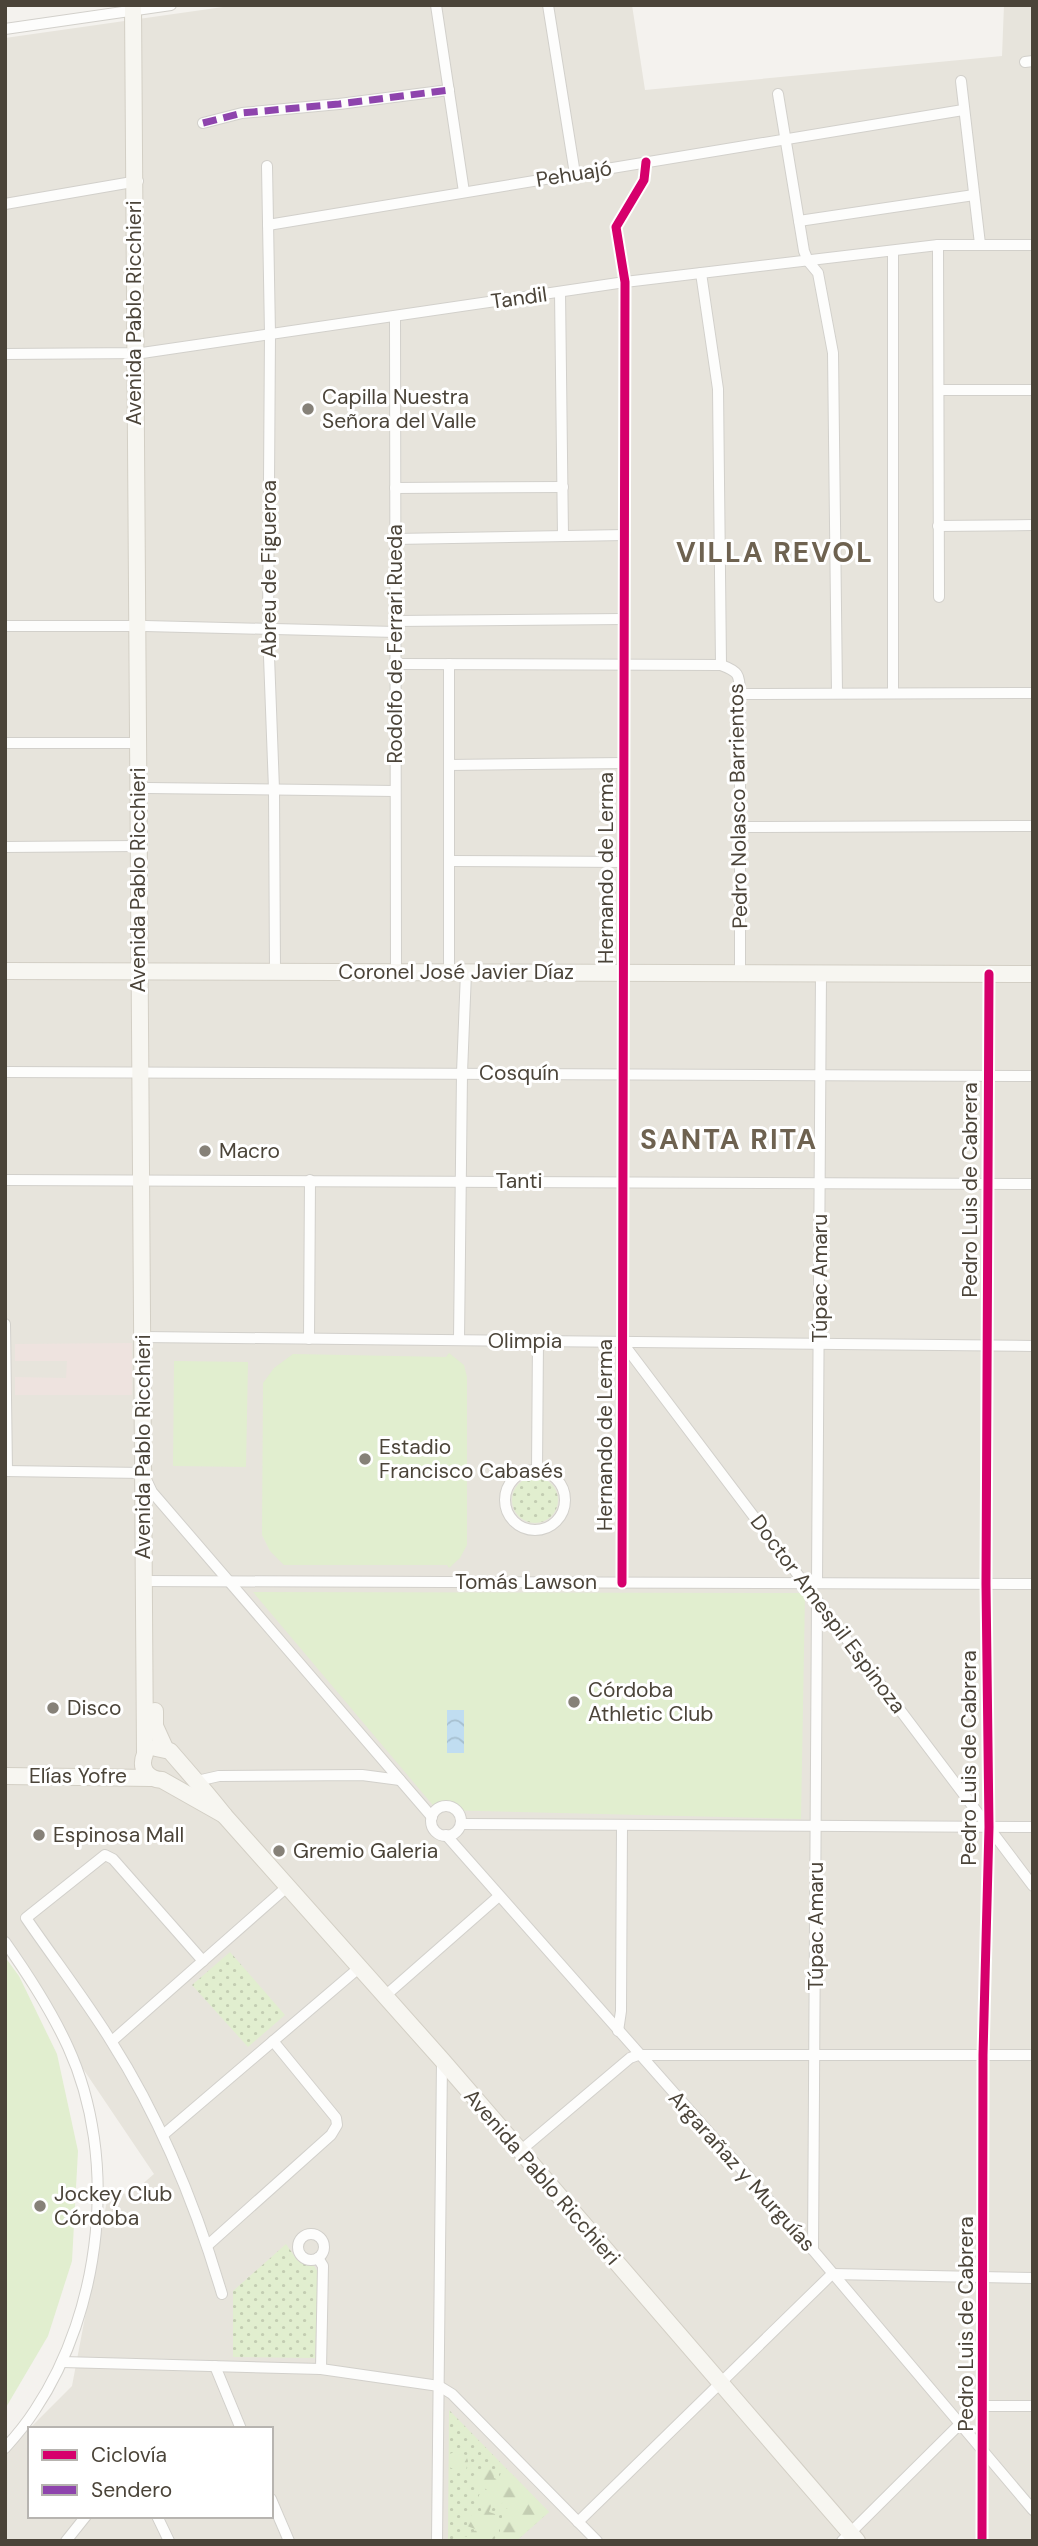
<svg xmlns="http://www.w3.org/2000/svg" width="1038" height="2546" font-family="'DM Sans',sans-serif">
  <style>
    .residential { fill: #e7e4dc; fill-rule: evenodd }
    .medical { fill: #eee3df }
    .grass { fill: url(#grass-dots) }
    .forest { fill: url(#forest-firs) }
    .pitch { fill: #e1eecf }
    .water { fill: url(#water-waves) }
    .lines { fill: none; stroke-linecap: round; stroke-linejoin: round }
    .street-casing { stroke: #d2d0cb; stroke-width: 12 }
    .secondary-casing { stroke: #d3cfc5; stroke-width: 18 }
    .street { stroke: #fdfdfc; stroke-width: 10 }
    .secondary { stroke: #f7f6f1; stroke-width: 16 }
    .quiet { stroke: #8e44ad; stroke-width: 7; stroke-dasharray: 14 7; stroke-linecap: butt }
    .cycleway-casing { stroke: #fff; stroke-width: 13 }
    .cycleway { stroke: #d6006c; stroke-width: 9 }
    .poi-dot { fill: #868178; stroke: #fff; stroke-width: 2.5 }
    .labels { text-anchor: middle; stroke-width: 6; stroke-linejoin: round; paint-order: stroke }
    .street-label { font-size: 21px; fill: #4b4439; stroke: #fff }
    .poi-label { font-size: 21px; fill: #4b4439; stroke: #fff; text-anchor: start }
    .district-label { font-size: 28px; font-weight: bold; letter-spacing: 2px; fill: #6e6250; stroke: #fff }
  </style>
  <defs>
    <pattern id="grass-dots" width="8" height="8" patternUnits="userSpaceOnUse" patternTransform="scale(1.75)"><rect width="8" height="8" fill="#e1eecf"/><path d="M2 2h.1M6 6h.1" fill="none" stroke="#c3cdb2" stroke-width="1.8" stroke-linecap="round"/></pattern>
    <pattern id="forest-firs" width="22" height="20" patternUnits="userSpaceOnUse" patternTransform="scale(1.75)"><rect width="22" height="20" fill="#e1eecf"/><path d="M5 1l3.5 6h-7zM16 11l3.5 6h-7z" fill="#c3cdb2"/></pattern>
    <pattern id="water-waves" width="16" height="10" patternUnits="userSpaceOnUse" patternTransform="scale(1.75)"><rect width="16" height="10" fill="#c0ddf1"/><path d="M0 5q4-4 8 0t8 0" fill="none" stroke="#a6bfcf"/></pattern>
  </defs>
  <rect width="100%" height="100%" fill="#f4f2ee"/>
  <path class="residential" d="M237,5h395l13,85 357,-34 2,-51h29v2536h-1028v-88l67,-67 36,-191 24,-2 22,-19 -149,-221v-1915zM30,2429h241v87h-241z"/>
  <polygon class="medical" points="132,1343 132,1395 15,1395 15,1377 66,1378 67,1361 15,1361 15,1344"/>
  <g class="grass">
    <circle cx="535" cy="1500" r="23"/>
    <polygon points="230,1952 285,2015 248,2047 192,1985"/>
    <polygon points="286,2244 297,2260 314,2266 318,2272 315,2358 233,2357 233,2291"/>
    <polygon points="449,2410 549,2512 516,2541 448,2541"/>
  </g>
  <g class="forest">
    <polygon points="455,2452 466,2455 468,2461 466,2470 461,2473 449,2467 449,2454"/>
    <polygon points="493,2469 494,2478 499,2479 501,2472 511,2473 549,2512 516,2541 509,2541 500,2534 500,2528 505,2523 502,2519 502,2511 513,2505 506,2499 499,2507 492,2503 489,2512 495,2514 498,2525 491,2527 496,2534 490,2541 463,2541 464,2536 470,2538 471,2532 478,2530 467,2526 467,2519 475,2512 482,2512 478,2498 480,2493 487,2490 476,2482 473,2476 480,2470"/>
  </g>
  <g class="pitch">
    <polygon points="449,1353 464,1365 467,1377 467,1545 460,1558 449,1568 447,1565 284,1565 270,1551 262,1535 263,1383 274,1368 293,1354 446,1357"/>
    <polygon points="174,1361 248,1362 246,1467 173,1466"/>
    <polygon points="253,1592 805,1593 801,1819 437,1810"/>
    <polygon points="5,1957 19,1976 57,2054 78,2151 72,2261 48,2336 5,2409"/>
  </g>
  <rect class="water" x="447" y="1710" width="17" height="43"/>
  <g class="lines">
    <defs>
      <g id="street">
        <polyline points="436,5 464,192"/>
        <polyline points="548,5 575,174"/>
        <polyline points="5,29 171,5"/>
        <polyline points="1025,62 1033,61"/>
        <polyline points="961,81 980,244"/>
        <polyline points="778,94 804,251 808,261 818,273 833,353 837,693"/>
        <polyline points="203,123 242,113 339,104 449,90"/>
        <polyline points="267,166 270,334 268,630 274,789 275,972"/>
        <polyline points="5,204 138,181"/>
        <polyline points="799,221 974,195"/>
        <polyline points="268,225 963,110"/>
        <polyline points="938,245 939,597"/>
        <polyline points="893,251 893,693"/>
        <polyline points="701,273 718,389 721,665"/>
        <polyline points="560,292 563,536"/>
        <polyline points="395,316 396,972"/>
        <polyline points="5,354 142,353 625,282 938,245 1033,245"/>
        <polyline points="940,390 1033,390"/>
        <polyline points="395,488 563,487"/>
        <polyline points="938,526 1033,525"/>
        <polyline points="395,539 625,535"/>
        <polyline points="396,621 624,619"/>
        <polyline points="5,626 145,626 396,632"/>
        <path d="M395,664l326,1c19,7 18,10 19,29v279"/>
        <polyline points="449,664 449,972"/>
        <polyline points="740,694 1033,693"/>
        <polyline points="5,743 137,743"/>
        <polyline points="449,765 624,763"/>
        <polyline points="147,788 395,791"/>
        <polyline points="740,827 1033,826"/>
        <polyline points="5,847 138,846"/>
        <polyline points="449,861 624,862"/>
        <polyline points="5,1072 1033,1076"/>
        <polyline points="5,1180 1033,1184"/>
        <polyline points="5,1324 7,1471"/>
        <polyline points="143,1337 1033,1346"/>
        <polyline points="309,1339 310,1180"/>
        <polyline points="459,1340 462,1073 466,972"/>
        <polyline points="622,1342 1033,1886"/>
        <circle cx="535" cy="1500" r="30"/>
        <polyline points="537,1470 538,1340"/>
        <polyline points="5,1471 143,1473 152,1492 432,1817"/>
        <polyline points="144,1581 1033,1584"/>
        <polyline points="622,1583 625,282 616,227 644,180 646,162"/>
        <polyline points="817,1583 821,973"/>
        <polyline points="197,1781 219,1776 362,1775 400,1780"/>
        <circle cx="446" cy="1821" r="15"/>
        <polyline points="461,1824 1033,1827"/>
        <polyline points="446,1835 813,2250 1033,2510"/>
        <path d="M5,1942c24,34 46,68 63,105 51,111 34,263 -33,363 -9,14 -19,26 -30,38"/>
        <path d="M203,1961l-90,-102 -8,-4 -79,63c28,41 59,81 85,123 49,77 85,165 111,253"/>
        <polyline points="385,1996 499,1896"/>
        <polyline points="618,2031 621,2011 622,1825"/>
        <polyline points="112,2041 288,1886"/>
        <polyline points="163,2135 360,1967"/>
        <polyline points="520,2151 630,2058 638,2055 1033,2055"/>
        <circle cx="311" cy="2247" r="13"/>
        <polyline points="208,2245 331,2135 337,2125 336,2118 273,2041"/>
        <polyline points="813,2250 817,1601"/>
        <polyline points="318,2258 323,2266 321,2369"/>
        <polyline points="62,2362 321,2369 439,2386 452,2394 597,2541"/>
        <polyline points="215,2366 241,2429"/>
        <polyline points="271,2499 289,2541"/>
        <polyline points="157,2516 169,2541"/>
        <polyline points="578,2522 832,2274 1033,2278"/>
        <polyline points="66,2541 86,2516"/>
        <polyline points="437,2541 442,2060"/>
        <polyline points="842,2541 973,2411 984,2406 1033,2406"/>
        <polyline points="982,2541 983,2055 989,1827 986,1584 989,974"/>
      </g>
      <g id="secondary">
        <path d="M133,5l12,1749c-6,14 2,25 17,26l62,35"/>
        <polyline points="5,971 1033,974"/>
        <polyline points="155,1711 155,1726 165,1748"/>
        <path d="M156,1748l14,3c18,21 37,42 54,64l218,245 415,481"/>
        <polyline points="5,1776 151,1778"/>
      </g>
    </defs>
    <use href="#street" class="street-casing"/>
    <use href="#secondary" class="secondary-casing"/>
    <use href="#street" class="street"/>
    <use href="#secondary" class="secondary"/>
    <polyline class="quiet" points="203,123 242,113 339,104 449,90"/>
    <defs>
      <g id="cycleway">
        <polyline points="622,1583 625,282 616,227 644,180 646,162"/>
        <polyline points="982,2541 983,2055 989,1827 986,1584 989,974"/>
      </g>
    </defs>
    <use href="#cycleway" class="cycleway-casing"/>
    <use href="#cycleway" class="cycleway"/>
  </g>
  <g class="poi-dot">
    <circle cx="308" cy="409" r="7"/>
    <circle cx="205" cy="1151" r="7"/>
    <circle cx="365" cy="1459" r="7"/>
    <circle cx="574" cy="1702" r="7"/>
    <circle cx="53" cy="1708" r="7"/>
    <circle cx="39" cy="1835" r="7"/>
    <circle cx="279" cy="1851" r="7"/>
    <circle cx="40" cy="2206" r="7"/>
  </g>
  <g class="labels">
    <g class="street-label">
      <text transform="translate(574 174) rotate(-9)" y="7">Pehuajó</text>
      <text transform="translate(519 298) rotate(-8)" y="7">Tandil</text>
      <text transform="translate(134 313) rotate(-90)" y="7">Avenida Pablo Ricchieri</text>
      <text transform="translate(269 569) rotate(-90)" y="7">Abreu de Figueroa</text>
      <text transform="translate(395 644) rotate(-90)" y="7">Rodolfo de Ferrari Rueda</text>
      <text transform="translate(738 806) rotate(-91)" y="7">Pedro Nolasco Barrientos</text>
      <text transform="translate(606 868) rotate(-90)" y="7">Hernando de Lerma</text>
      <text transform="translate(138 880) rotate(-90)" y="7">Avenida Pablo Ricchieri</text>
      <text x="456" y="979">Coronel José Javier Díaz</text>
      <text x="519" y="1080">Cosquín</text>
      <text x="519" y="1188">Tanti</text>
      <text transform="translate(970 1190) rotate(-90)" y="7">Pedro Luis de Cabrera</text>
      <text transform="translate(820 1278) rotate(-90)" y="7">Túpac Amaru</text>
      <text x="525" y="1348">Olimpia</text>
      <text transform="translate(605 1435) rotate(-90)" y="7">Hernando de Lerma</text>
      <text transform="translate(143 1447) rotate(-90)" y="7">Avenida Pablo Ricchieri</text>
      <text x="526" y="1589">Tomás Lawson</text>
      <text transform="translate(828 1614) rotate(53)" y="7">Doctor Amespil Espinoza</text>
      <text transform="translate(969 1758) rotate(-90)" y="7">Pedro Luis de Cabrera</text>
      <text x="78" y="1783">Elías Yofre</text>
      <text transform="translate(816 1926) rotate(-90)" y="7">Túpac Amaru</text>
      <text transform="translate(742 2171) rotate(48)" y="7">Argarañaz y Murguías</text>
      <text transform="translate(542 2177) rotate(49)" y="7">Avenida Pablo Ricchieri</text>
      <text transform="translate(966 2324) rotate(-90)" y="7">Pedro Luis de Cabrera</text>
    </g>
    <g class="poi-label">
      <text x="322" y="404">Capilla Nuestra<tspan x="322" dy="24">Señora del Valle</tspan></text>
      <text x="219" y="1158">Macro</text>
      <text x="379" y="1454">Estadio<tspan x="379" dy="24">Francisco Cabasés</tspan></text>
      <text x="588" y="1697">Córdoba<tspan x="588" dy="24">Athletic Club</tspan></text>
      <text x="67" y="1715">Disco</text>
      <text x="53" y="1842">Espinosa Mall</text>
      <text x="293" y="1858">Gremio Galeria</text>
      <text x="54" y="2201">Jockey Club<tspan x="54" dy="24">Córdoba</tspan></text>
    </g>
    <g class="district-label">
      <text x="775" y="562">VILLA REVOL</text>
      <text x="729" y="1149">SANTA RITA</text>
    </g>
  </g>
  <rect width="1038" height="2546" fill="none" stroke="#4b4439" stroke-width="14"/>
  <rect x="28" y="2427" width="245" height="91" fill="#ffffff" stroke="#b7b4b0" stroke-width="2"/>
  <rect x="42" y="2450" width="35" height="10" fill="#d6006c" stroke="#b7b4b0" stroke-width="2"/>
  <text x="91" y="2462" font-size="21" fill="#4b4439">Ciclovía</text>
  <rect x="42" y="2485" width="35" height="10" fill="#8e44ad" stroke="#b7b4b0" stroke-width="2"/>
  <text x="91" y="2497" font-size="21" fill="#4b4439">Sendero</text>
</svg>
